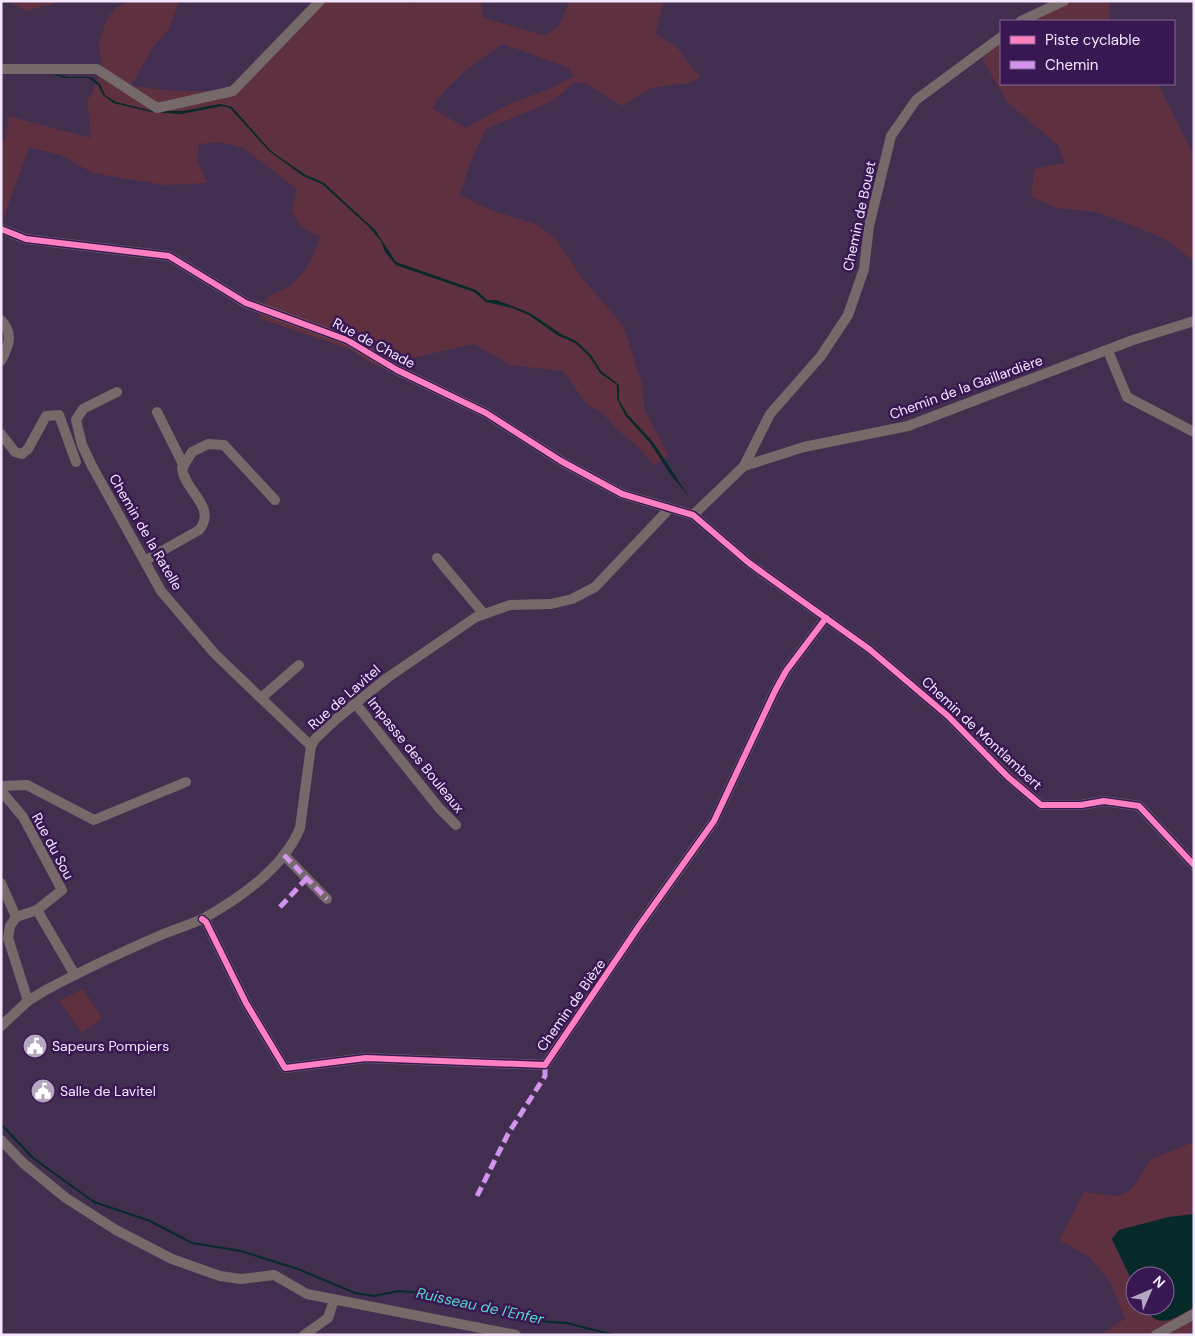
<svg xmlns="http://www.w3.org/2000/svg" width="1195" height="1336" font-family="'DM Sans',sans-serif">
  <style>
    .green { fill: #5f303f; fill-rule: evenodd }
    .water { fill: #062929 }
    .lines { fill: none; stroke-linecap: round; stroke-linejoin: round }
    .stream { stroke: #062929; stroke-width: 2 }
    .minor { stroke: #75696a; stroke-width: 10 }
    .quiet { stroke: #d193ec; stroke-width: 5; stroke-dasharray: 10 5; stroke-linecap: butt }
    .cycleway-casing { stroke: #391752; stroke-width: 9 }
    .cycleway { stroke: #ff80c0; stroke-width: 6 }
    .labels { text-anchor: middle; stroke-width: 5; stroke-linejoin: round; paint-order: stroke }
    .street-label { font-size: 14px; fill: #f2e7fe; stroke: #391752 }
    .poi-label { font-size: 14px; fill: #f2e7fe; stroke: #391752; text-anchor: start }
    .water-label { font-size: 15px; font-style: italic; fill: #56d6cb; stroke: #391752 }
  </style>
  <rect width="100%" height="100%" fill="#422f50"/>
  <g class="green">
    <polygon points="8,1 64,1 26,11"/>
    <path d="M132,1l47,1 -10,27 -16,18 -22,39 45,5h57l87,-90h87l6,3 1,-3h67l2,17 61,17 14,-8 12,-26h94l-9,33 21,12 24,32 -11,5 -38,5 -29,18 -37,-23 -10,-1 -24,20 -65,27 -14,29 -12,37 28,14 50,16 17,13 27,40 42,49 19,61 1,21 24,46 -14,10 -16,-18 -24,-20 -11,-14 -17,-10 -23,-32 -53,-6 -36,-21 -98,22 -25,-16 -92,-32c7,-32 19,-20 36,-37 14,-12 19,-27 25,-44l-20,-11 -8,-15 5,-22 -54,-41 -22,-6 -22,2 -2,16 10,23 -42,2 -72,-12 -33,-18 -31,-8 -26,73 -2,-1v-79h4l3,-24 83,22 -4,-38 5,-6 10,-28 -3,-24 8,-23 9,-12zM503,44l64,23 8,9 -28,14 -38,14 -43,24 -34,-20c18,-28 44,-46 71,-64z"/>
    <polygon points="1073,1 1109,1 1110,21 1034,21"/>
    <polygon points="1001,41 1001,84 1158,84 1194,156 1194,261 1163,238 1097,212 1057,208 1031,197 1034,169 1065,163 1058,145 1008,103 982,59"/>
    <polygon points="83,989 102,1018 82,1033 59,1001"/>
    <polygon points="1194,1142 1194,1214 1169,1217 1119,1230 1112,1240 1135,1287 1135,1306 1144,1306 1147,1311 1171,1319 1194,1307 1194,1335 1098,1335 1125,1319 1111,1284 1090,1257 1059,1240 1084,1192 1117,1196 1132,1189 1151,1159"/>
  </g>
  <g class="water">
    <polygon points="51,73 68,77 91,77 100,84 105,95 116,102 153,111 183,111 220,104 232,107 271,151 304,174 324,183 375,230 396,262 476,290 487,300 496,300 530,313 561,334 576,341 591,355 601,371 619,385 619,400 628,415 653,442 689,497 671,475 650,443 625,415 617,399 617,385 600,373 589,356 575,343 557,335 529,315 512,308 486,302 474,292 396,265 385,252 381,241 367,225 322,184 303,176 269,151 230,108 222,106 181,114 151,112 113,103 103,95 98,85 89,78 64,78"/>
    <path d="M1194,1214v93c-18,11 -37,25 -50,-1h21v-30h-30v11l-23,-48 7,-9 50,-13z"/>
  </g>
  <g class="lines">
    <polyline class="stream" points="1,1124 33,1158 94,1202 150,1221 192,1243 241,1251 298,1269 355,1293 374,1296 399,1291 423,1293 478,1306 493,1312 536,1321 567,1323 614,1335"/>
    <g class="minor">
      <polyline points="1021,21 1064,1"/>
      <polyline points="1,69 97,69 157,108 233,91 320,1"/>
      <polyline points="1,229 26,239 169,256 246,303 347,340 397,370 486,413 561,461 622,494 693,515 749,563 869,649 948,716 1008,777 1041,805 1081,805 1104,801 1139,806 1194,865"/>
      <path d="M1,320c13,13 8,26 0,41"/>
      <polyline points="1108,351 1127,397 1194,432"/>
      <polyline points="117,392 83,409 76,420 82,445 92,466 161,591 215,654 311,746"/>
      <polyline points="157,412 184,466"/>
      <polyline points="1,434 15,452 22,454 28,449 46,416 59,415 76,462"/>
      <polyline points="744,466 804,447 908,426 1133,340 1194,321"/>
      <polyline points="693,515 744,466 770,414 821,356 848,315 864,269 869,226 891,136 916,100 1001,37"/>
      <polyline points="437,558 483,613"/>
      <path d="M146,560l53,-30c19,-23 -15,-39 -17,-62l10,-16 16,-8 16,1 51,55"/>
      <polyline points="261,698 299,665"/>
      <polyline points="355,703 439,808 456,825"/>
      <polyline points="1,786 27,785 94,820 186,782"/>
      <polyline points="1,791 23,817 62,890 37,910"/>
      <polyline points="284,855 327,899"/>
      <polyline points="1,883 16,917 10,926 8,938 28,1001"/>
      <polyline points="16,917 37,910 75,975"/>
      <polyline points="202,919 206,922 246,1003 285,1068 366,1058 545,1065 639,926 714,821 775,691 786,671 826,618"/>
      <path d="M1,1026l27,-25 16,-10c37,-20 78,-39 117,-56 14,-6 29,-10 43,-17 36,-20 80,-51 96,-90l11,-82 4,-7 20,-19 52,-42 89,-61 34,-12 41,-1 21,-5 23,-12 74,-78"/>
      <polyline points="1,1140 23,1163 66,1198 116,1230 172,1259 220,1276 241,1279 274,1275 307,1294 516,1335"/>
      <polyline points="304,1335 328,1318 334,1300"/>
      <polyline points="1156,1335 1194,1314"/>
    </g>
    <g class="quiet">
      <polyline points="284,855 327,899"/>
      <polyline points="280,907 307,878"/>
      <polyline points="477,1196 508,1134 545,1076 545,1065"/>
    </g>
    <defs>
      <g id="cycleway">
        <polyline points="1,229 26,239 169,256 246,303 347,340 397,370 486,413 561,461 622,494 693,515 749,563 869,649 948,716 1008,777 1041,805 1081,805 1104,801 1139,806 1194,865"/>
        <polyline points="202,919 206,922 246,1003 285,1068 366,1058 545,1065 639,926 714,821 775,691 786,671 826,618"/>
      </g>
    </defs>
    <use href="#cycleway" class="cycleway-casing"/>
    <use href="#cycleway" class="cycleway"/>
  </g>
  <defs>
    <symbol id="civic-disc" viewBox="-11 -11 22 22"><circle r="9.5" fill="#b4a7c1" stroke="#391752"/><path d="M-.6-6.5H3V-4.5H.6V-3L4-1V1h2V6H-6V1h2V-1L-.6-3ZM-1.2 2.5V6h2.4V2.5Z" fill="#fff"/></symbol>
  </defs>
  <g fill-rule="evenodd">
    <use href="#civic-disc" x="21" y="1032" width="28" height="28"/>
    <use href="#civic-disc" x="29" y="1077" width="28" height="28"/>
  </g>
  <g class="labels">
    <g class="street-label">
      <text transform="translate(859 216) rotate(-78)" y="5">Chemin de Bouet</text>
      <text transform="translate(374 343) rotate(28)" y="5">Rue de Chade</text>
      <text transform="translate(966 387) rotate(-20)" y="5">Chemin de la Gaillardière</text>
      <text transform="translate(146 532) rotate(60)" y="5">Chemin de la Ratelle</text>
      <text transform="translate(344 697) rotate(-41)" y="5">Rue de Lavitel</text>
      <text transform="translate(982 733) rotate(43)" y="5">Chemin de Montlambert</text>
      <text transform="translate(416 755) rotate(51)" y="5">Impasse des Bouleaux</text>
      <text transform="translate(53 846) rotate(62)" y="5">Rue du Sou</text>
      <text transform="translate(571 1005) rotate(-55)" y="5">Chemin de Bièze</text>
    </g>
    <g class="poi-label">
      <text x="52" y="1051">Sapeurs Pompiers</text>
      <text x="60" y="1096">Salle de Lavitel</text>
    </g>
    <g class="water-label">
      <text transform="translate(480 1306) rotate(12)" y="5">Ruisseau de l'Enfer</text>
    </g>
  </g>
  <rect width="1195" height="1336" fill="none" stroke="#f2e7fe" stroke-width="5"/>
  <rect x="1000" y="20" width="175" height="65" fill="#391752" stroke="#836a97"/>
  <rect x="1010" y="36" width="25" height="8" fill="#ff80c0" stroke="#836a97"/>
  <text x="1045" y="45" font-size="15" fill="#f2e7fe">Piste cyclable</text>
  <rect x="1010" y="61" width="25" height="8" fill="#d193ec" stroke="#836a97"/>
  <text x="1045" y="70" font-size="15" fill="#f2e7fe">Chemin</text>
  <g transform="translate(1150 1291) rotate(45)"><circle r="24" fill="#391752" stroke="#836a97"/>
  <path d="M0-4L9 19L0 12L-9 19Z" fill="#b4a7c1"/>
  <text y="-8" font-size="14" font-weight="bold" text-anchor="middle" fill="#f2e7fe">N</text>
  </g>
</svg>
